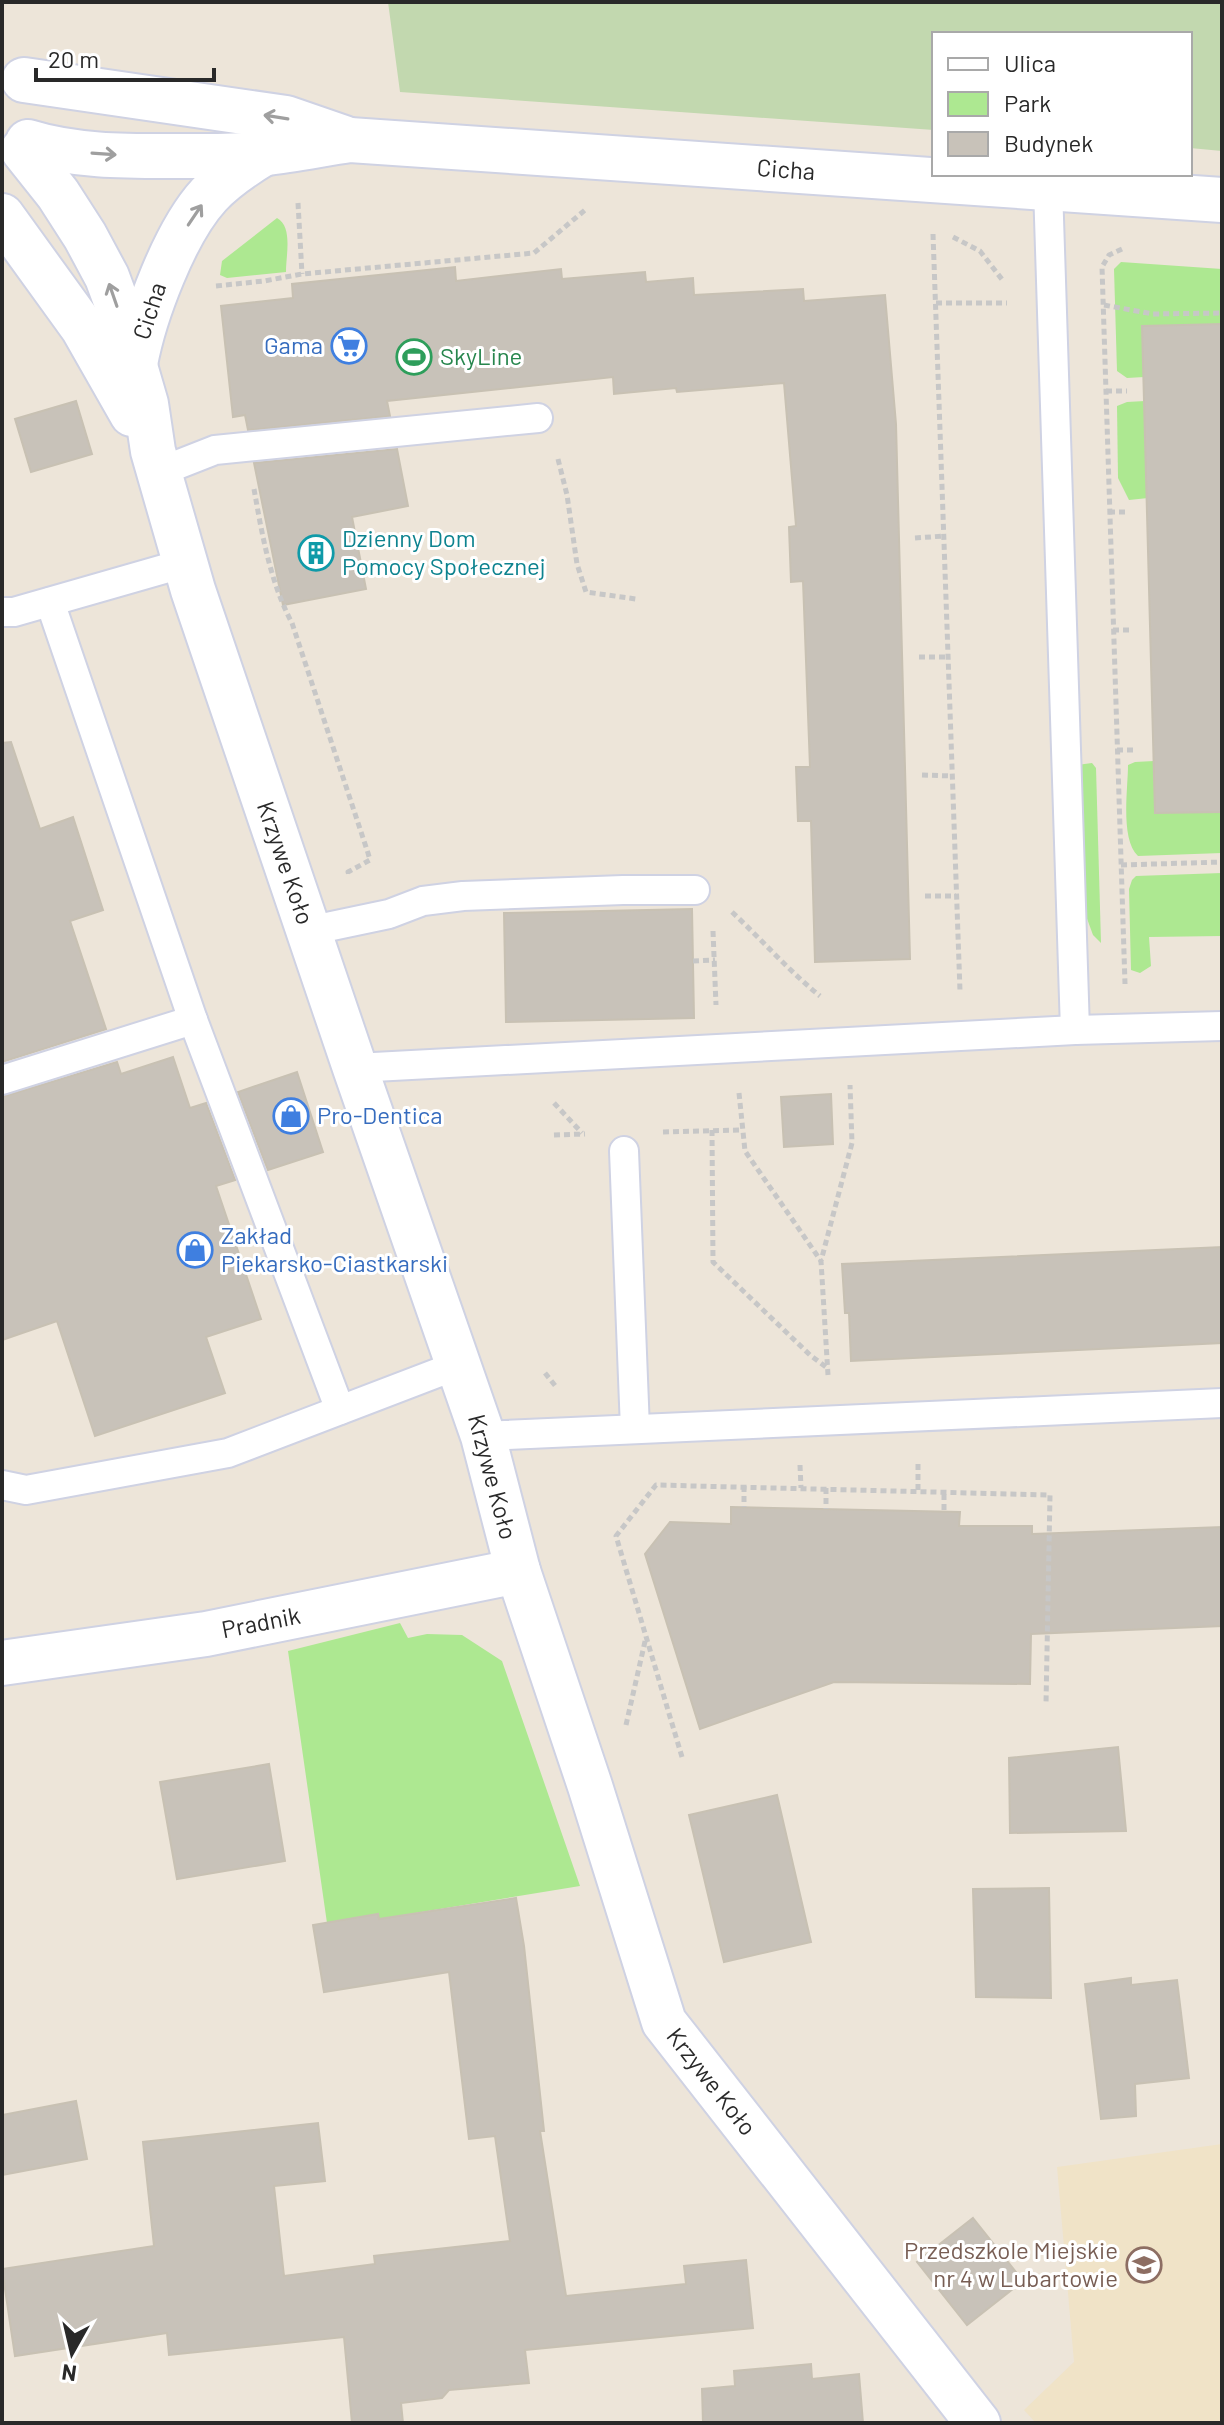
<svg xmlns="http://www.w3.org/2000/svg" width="1224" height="2425" font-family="Barlow,sans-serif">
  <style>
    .education { fill: #f0e3c7 }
    .green { fill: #ade891 }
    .cemetery { fill: #c2d8af }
    .building { fill: #c8c2b9; stroke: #c8c1b3; stroke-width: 2 }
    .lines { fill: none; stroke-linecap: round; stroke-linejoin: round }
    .service-casing { stroke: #cfd2e3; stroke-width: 32 }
    .minor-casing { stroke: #cfd2e3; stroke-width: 48 }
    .path { stroke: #c7c7c7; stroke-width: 5; stroke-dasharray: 6 4; stroke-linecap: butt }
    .service { stroke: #fff; stroke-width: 28 }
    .minor { stroke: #fff; stroke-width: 44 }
    .oneway { stroke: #9f9f9f }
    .labels { text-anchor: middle; stroke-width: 6; stroke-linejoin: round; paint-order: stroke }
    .street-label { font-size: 24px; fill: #292929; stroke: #fff }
    .shop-label { font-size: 24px; fill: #366cbe; stroke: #fff; text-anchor: start }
    .leisure-label { font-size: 24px; fill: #27864d; stroke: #fff; text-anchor: start }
    .culture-label { font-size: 24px; fill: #0d838f; stroke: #fff; text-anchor: start }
    .education-label { font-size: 24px; fill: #785e54; stroke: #fff; text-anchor: end }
  </style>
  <rect width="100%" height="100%" fill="#ede5d9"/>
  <polygon class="education" points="1222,2144 1222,2423 1036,2423 1024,2410 1074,2362 1057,2167"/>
  <g class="green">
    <path d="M277,218c16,9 9,36 9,54l-59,6 -7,-3 2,-14z"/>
    <polygon points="1121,262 1222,269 1222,324 1144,377 1127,378 1117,371 1114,269"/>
    <polygon points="1145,401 1148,498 1129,500 1118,478 1117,406 1127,402"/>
    <path d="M1154,761l2,52 66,-1v41l-84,3c-18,-17 -10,-67 -10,-91l7,-3z"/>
    <polygon points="1092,763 1096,768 1101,943 1093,935 1082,905 1077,765"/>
    <polygon points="1222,873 1222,936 1149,937 1151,966 1140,973 1131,970 1129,889 1132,880 1136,876"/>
    <polygon points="400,1623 408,1638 427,1634 462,1635 502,1661 580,1886 379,1919 378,1914 327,1923 288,1651"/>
  </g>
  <polygon class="cemetery" points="388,2 1222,2 1222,151 1190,148 1190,34 934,34 934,130 400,92"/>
  <g class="building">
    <polygon points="455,267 456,281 561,269 562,279 645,272 646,282 693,278 694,295 803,289 804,301 885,295 896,424 910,959 815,962 811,821 798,821 796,767 810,767 803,581 791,582 789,527 796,526 784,383 677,392 676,388 614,394 613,377 387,401 390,416 248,430 245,415 233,417 221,306 293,298 292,284"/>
    <polygon points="1222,324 1222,812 1155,813 1142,326"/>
    <polygon points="76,401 92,454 31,472 15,419"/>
    <polygon points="397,449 408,506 352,517 366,589 283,605 254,463"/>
    <polygon points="11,742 40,829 73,817 103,910 70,921 106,1029 2,1062 2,743"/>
    <polygon points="692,909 694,1018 506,1022 504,913"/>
    <polygon points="173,1057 190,1108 206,1103 235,1180 216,1186 261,1319 206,1337 225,1393 95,1436 57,1321 2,1340 2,1097 117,1062 121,1074"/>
    <polygon points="297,1072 323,1152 268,1170 238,1092"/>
    <polygon points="831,1094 833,1144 784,1147 781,1097"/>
    <polygon points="1222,1247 1222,1343 851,1361 849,1313 845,1313 842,1264"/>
    <polygon points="731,1507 960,1512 959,1526 1032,1526 1032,1534 1222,1527 1222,1626 1031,1634 1030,1684 834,1682 700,1729 645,1554 670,1522 731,1524"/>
    <polygon points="1118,1747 1126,1831 1010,1833 1009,1758"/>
    <polygon points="269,1764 285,1861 177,1879 160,1782"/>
    <polygon points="777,1795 811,1942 724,1962 689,1815"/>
    <polygon points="1049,1888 1051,1998 976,1997 973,1889"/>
    <polygon points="516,1898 524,1946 544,2131 540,2131 566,2296 686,2284 684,2266 746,2260 753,2328 525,2350 529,2383 449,2390 442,2398 401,2403 403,2423 352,2423 344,2337 169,2355 167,2333 15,2356 2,2269 154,2246 143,2142 318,2123 325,2181 274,2186 284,2276 375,2264 374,2256 510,2241 495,2136 469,2139 449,1972 324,1992 313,1925 378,1914 379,1919"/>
    <polygon points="1131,1978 1131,1985 1177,1980 1189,2078 1135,2084 1136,2116 1101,2119 1085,1984"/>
    <polygon points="76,2101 87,2159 2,2175 2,2115"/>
    <polygon points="973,2218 1023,2281 967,2325 917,2262"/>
    <polygon points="811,2364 812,2379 859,2374 863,2423 703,2423 702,2389 735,2386 734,2371"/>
  </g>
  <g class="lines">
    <defs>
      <g id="service">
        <polyline points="1048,187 1075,1030"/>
        <polyline points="159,472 215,450 538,418"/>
        <polyline points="50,602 193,1020 340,1410"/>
        <polyline points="2,612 14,612 185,563"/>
        <polyline points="308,931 389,914 423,901 463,896 623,890 695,890"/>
        <polyline points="355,1068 1075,1030 1222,1026"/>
        <polyline points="2,1080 193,1020"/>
        <polyline points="624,1151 635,1429"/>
        <polyline points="483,1436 1222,1403"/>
        <polyline points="2,1485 26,1490 228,1453 458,1365"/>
      </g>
      <g id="minor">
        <polyline points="24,80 286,118 344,138"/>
        <path d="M28,142c48,15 101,14 151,14 29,0 58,1 86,-3 29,-3 57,-9 85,-13l872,60"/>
        <polyline points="23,150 58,194 85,236 107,277 117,304 146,404 153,451 193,590 355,1068 483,1436 518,1571 590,1786 664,2022 978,2423"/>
        <polyline points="2,216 83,328 132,414"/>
        <path d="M135,364c9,-49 40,-132 74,-169 16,-17 34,-29 54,-41"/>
        <polyline points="2,1663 206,1634 518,1571"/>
      </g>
    </defs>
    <use href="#service" class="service-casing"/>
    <use href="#minor" class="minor-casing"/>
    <g class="path">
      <polyline points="298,203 302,274"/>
      <polyline points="933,234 960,991"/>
      <polyline points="953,237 980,251 1004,282"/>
      <polyline points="1122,249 1109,255 1102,267 1125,984"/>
      <polyline points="216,286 264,281 302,274 534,253 585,210"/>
      <polyline points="936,303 1007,303"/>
      <polyline points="1104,305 1153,314 1222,313"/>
      <polyline points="1106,391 1127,391"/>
      <polyline points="558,459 567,495 577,564 586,592 636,599"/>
      <path d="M254,489c8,45 16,93 38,134l76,230 2,7 -22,12 1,3"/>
      <polyline points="1109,512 1129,512"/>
      <polyline points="915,538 944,536"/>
      <polyline points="1113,630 1133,630"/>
      <polyline points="919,657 948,657"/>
      <polyline points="1117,750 1135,750"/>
      <polyline points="922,775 952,776"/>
      <polyline points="1121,865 1222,862"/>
      <polyline points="925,896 956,896"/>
      <path d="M732,912c30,28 57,59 88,84"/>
      <polyline points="713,931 716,1005"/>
      <polyline points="693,961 715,960"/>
      <polyline points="739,1093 745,1151 821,1261"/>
      <polyline points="554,1103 582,1133"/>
      <polyline points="712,1130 713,1262 810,1355 826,1367"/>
      <polyline points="663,1132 743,1130"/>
      <polyline points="554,1135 585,1134"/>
      <polyline points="545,1373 557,1388"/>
      <polyline points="828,1375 821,1261 852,1143 850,1085"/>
      <polyline points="800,1465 801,1488"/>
      <polyline points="744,1486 744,1507"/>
      <polyline points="826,1488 826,1509"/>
      <polyline points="918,1490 918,1462"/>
      <polyline points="944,1510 944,1492"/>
      <polyline points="626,1725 646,1637"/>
      <polyline points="682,1757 616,1536 656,1485 1050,1495 1046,1704"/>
    </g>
    <use href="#service" class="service"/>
    <use href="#minor" class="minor"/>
  </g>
  <defs><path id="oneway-shaft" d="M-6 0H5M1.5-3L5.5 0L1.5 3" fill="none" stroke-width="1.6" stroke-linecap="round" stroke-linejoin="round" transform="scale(2)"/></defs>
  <g class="oneway">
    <use href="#oneway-shaft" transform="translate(276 117) rotate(-171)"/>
    <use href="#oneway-shaft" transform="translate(104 154) rotate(4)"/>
    <use href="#oneway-shaft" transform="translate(195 215) rotate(-56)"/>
    <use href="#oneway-shaft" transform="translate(113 295) rotate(-109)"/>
  </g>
  <defs>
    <symbol id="supermarket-ring" viewBox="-11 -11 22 22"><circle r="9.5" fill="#fff" stroke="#3f7fe0" stroke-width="1.5"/><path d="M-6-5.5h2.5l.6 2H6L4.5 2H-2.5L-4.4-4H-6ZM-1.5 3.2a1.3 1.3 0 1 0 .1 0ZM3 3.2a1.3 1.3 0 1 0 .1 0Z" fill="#3f7fe0"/></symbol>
    <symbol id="stadium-ring" viewBox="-11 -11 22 22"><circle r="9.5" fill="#fff" stroke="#2e9e5b" stroke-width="1.5"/><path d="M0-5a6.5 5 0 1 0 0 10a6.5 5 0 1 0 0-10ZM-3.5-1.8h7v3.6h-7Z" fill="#2e9e5b"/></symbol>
    <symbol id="building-ring" viewBox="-11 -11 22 22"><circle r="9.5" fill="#fff" stroke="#0f9aa8" stroke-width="1.5"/><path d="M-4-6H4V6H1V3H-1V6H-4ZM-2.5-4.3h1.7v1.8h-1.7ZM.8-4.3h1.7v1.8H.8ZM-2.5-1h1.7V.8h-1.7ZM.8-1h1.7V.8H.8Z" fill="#0f9aa8"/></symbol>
    <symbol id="shop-ring" viewBox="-11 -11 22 22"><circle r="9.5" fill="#fff" stroke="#3f7fe0" stroke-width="1.5"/><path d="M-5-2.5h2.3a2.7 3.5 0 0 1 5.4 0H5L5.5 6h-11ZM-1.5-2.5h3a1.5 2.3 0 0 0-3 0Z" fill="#3f7fe0"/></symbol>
    <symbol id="school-ring" viewBox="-11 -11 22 22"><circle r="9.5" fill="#fff" stroke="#8d6e63" stroke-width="1.5"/><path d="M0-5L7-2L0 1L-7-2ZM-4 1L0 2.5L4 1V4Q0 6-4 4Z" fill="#8d6e63"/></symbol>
  </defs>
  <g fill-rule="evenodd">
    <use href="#supermarket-ring" x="329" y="326" width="40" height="40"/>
    <use href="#stadium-ring" x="394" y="337" width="40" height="40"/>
    <use href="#building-ring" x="296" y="533" width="40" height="40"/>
    <use href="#shop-ring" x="271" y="1096" width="40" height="40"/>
    <use href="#shop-ring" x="175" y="1230" width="40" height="40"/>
    <use href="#school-ring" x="1124" y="2245" width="40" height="40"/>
  </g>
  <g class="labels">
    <g class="street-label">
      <text transform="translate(786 170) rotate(4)" y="8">Cicha</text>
      <text transform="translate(150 311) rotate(-72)" y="8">Cicha</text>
      <text transform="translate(285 863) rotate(71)" y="8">Krzywe Koło</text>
      <text transform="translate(492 1477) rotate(75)" y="8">Krzywe Koło</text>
      <text transform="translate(261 1623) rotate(-11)" y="8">Pradnik</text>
      <text transform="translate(711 2082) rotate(52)" y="8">Krzywe Koło</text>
    </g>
    <g class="shop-label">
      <text x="323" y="354" text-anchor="end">Gama</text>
      <text x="317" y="1124">Pro-Dentica</text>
      <text x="221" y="1244">Zakład<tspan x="221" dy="28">Piekarsko-Ciastkarski</tspan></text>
    </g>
    <g class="leisure-label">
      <text x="440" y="365">SkyLine</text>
    </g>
    <g class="culture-label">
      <text x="342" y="547">Dzienny Dom<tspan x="342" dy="28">Pomocy Społecznej</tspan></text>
    </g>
    <g class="education-label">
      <text x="1118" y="2259">Przedszkole Miejskie<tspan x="1118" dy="28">nr 4 w Lubartowie</tspan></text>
    </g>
  </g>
  <rect width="1224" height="2425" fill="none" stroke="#292929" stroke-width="8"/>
  <rect x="932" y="32" width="260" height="144" fill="#ffffff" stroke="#a9a9a9" stroke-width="2"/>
  <rect x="948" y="58" width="40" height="12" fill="#ffffff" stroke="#a9a9a9" stroke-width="2"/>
  <text x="1004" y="72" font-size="24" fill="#292929">Ulica</text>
  <rect x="948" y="92" width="40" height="24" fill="#ade891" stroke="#a9a9a9" stroke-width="2"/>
  <text x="1004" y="112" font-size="24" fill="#292929">Park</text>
  <rect x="948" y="132" width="40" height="24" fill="#c8c2b9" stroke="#a9a9a9" stroke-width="2"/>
  <text x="1004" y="152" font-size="24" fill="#292929">Budynek</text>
  <g transform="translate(72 2353) rotate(188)" stroke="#ffffff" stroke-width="6" paint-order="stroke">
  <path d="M0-6L14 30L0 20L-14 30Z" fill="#292929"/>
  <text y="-12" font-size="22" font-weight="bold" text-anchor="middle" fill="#292929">N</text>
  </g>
  <path d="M36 68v12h178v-12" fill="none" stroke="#292929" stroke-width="4"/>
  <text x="48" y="68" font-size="24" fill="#292929" stroke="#ffffff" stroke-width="6" paint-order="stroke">20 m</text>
</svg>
